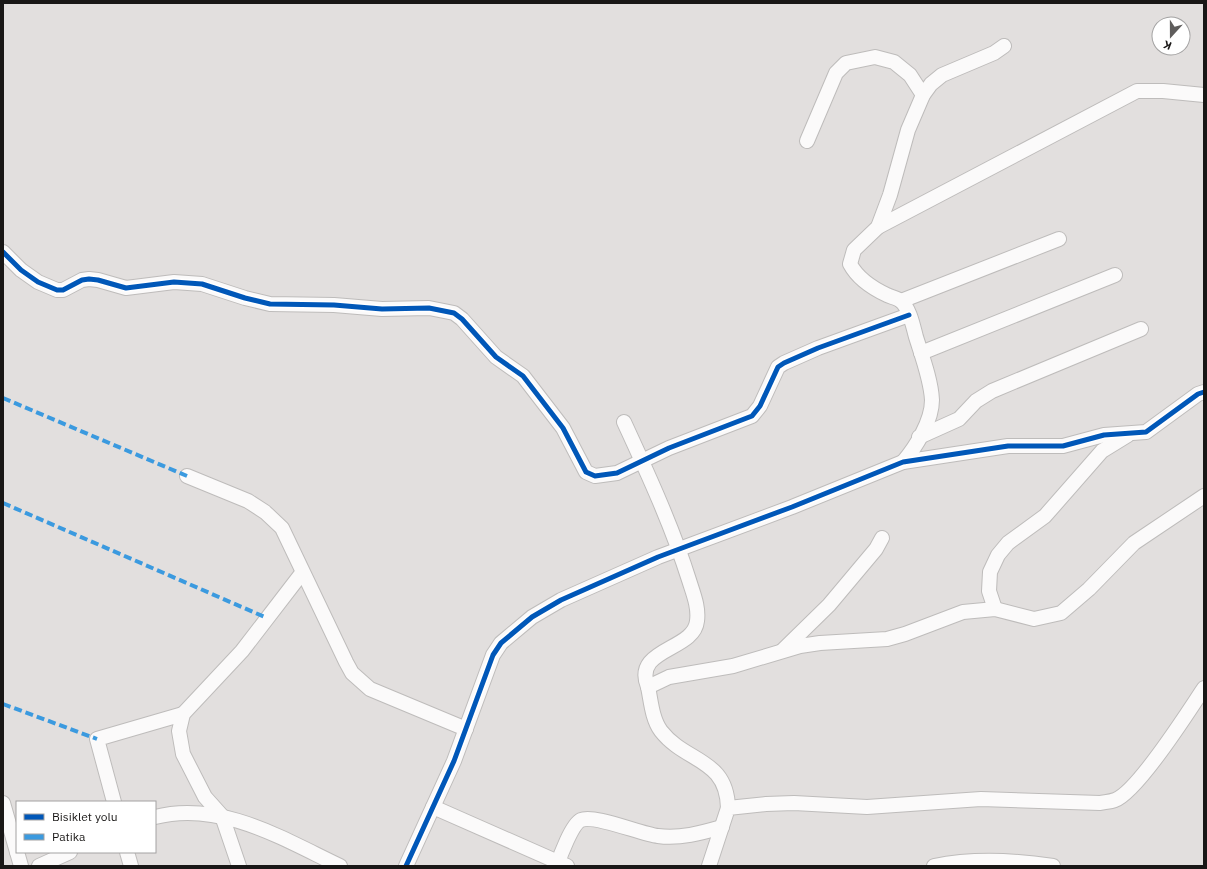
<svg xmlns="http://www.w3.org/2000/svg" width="1207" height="869" viewBox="0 0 1207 869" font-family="'IBM Plex Sans',sans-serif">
<rect width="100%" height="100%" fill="#e2dfde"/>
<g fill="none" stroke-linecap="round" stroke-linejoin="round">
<g stroke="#bebcbb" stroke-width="16">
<g id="minor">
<path d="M807 141 836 73 846 63 875 57 894 62 910 75 923 95"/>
<path d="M878 227 1137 91H1163L1204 95"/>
<path d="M3 252 21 270 38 282 57 290H63L82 280 89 279 98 280 126 288 174 282 202 284 245 298 270 304 334 305 382 309 429 308 454 313 462 319 496 357 523 376 563 428 586 472 595 476 617 473 669 448 752 416 760 406 778 367 784 363 818 348 909 315"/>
<path d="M901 301 1059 239"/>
<path d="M921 353 1115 275"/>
<path d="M624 422C648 474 672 526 689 580 693 593 699 607 697 621 694 651 632 648 648 687"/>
<path d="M919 437 959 419 976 401 992 391 1141 329"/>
<path d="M903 462C916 447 932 421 932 400 931 380 922 356 916 337 913 326 910 309 901 301 897 298 891 297 887 295 872 288 858 279 850 264L854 250 878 227 890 195 908 130 923 95 931 84 942 75 994 53 1004 46"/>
<path d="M187 476 248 501 265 512 282 528 346 662 352 673 370 689 466 729"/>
<path d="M995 609 989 591 990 572 998 555 1008 543 1045 516 1102 451 1128 435"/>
<path d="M783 650 829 605 876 549 882 538"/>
<path d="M114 802 97 739 183 714"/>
<path d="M3 803 17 852"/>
<path d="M433 807 567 866"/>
<path d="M728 808C727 758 686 763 661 731 652 719 651 701 648 687L669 677 733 666 800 646 820 643 887 639 905 634 963 612 995 609 1034 619 1061 613 1089 589 1134 543 1204 496"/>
<path d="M155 817C220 800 283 839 340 866"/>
<path d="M17 852 21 866"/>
<path d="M127 852 131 866"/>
<path d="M39 866 70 852"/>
<path d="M239 866 222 816 205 797 183 754 179 731 183 714 242 651 302 573"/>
<path d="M406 866 454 761 493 655 501 643 532 617 561 600 658 557 792 507 903 462 1008 446H1063L1104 435 1146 432 1198 394 1204 392"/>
<path d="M557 866C560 856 572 824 581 820 594 814 641 834 658 836 680 839 701 833 722 827"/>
<path d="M709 866 728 808 766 804 794 803 867 807 981 799 1100 803C1104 802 1110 802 1115 800 1137 792 1189 711 1204 688"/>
<path d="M934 866C973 858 1014 860 1053 866"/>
</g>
</g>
<use href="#minor" stroke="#fbfafa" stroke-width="14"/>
<g stroke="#3b9adf" stroke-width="4" stroke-dasharray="8 4" stroke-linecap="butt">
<path d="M3 398 187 476"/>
<path d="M3 503 267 618"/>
<path d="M3 704 97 739"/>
</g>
<g stroke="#fff" stroke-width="8">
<g id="cycleway">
<path d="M3 252 21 270 38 282 57 290H63L82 280 89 279 98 280 126 288 174 282 202 284 245 298 270 304 334 305 382 309 429 308 454 313 462 319 496 357 523 376 563 428 586 472 595 476 617 473 669 448 752 416 760 406 778 367 784 363 818 348 909 315"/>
<path d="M406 866 454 761 493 655 501 643 532 617 561 600 658 557 792 507 903 462 1008 446H1063L1104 435 1146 432 1198 394 1204 392"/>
</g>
</g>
<use href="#cycleway" stroke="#0057b8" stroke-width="5"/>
</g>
<rect width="1207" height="869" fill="none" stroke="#191716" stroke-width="8"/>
<rect x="16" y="801" width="140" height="52" fill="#ffffff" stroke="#a3a2a2"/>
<rect x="24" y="814" width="20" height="6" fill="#0057b8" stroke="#a3a2a2"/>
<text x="52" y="821" font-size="12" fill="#191716">Bisiklet yolu</text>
<rect x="24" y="834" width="20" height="6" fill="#3b9adf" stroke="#a3a2a2"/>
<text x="52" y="841" font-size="12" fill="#191716">Patika</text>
<g transform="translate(1171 36) rotate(201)"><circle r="19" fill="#ffffff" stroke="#a3a2a2"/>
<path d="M0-3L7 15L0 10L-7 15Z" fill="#5f5d5c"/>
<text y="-6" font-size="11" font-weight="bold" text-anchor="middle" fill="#191716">K</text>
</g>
</svg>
